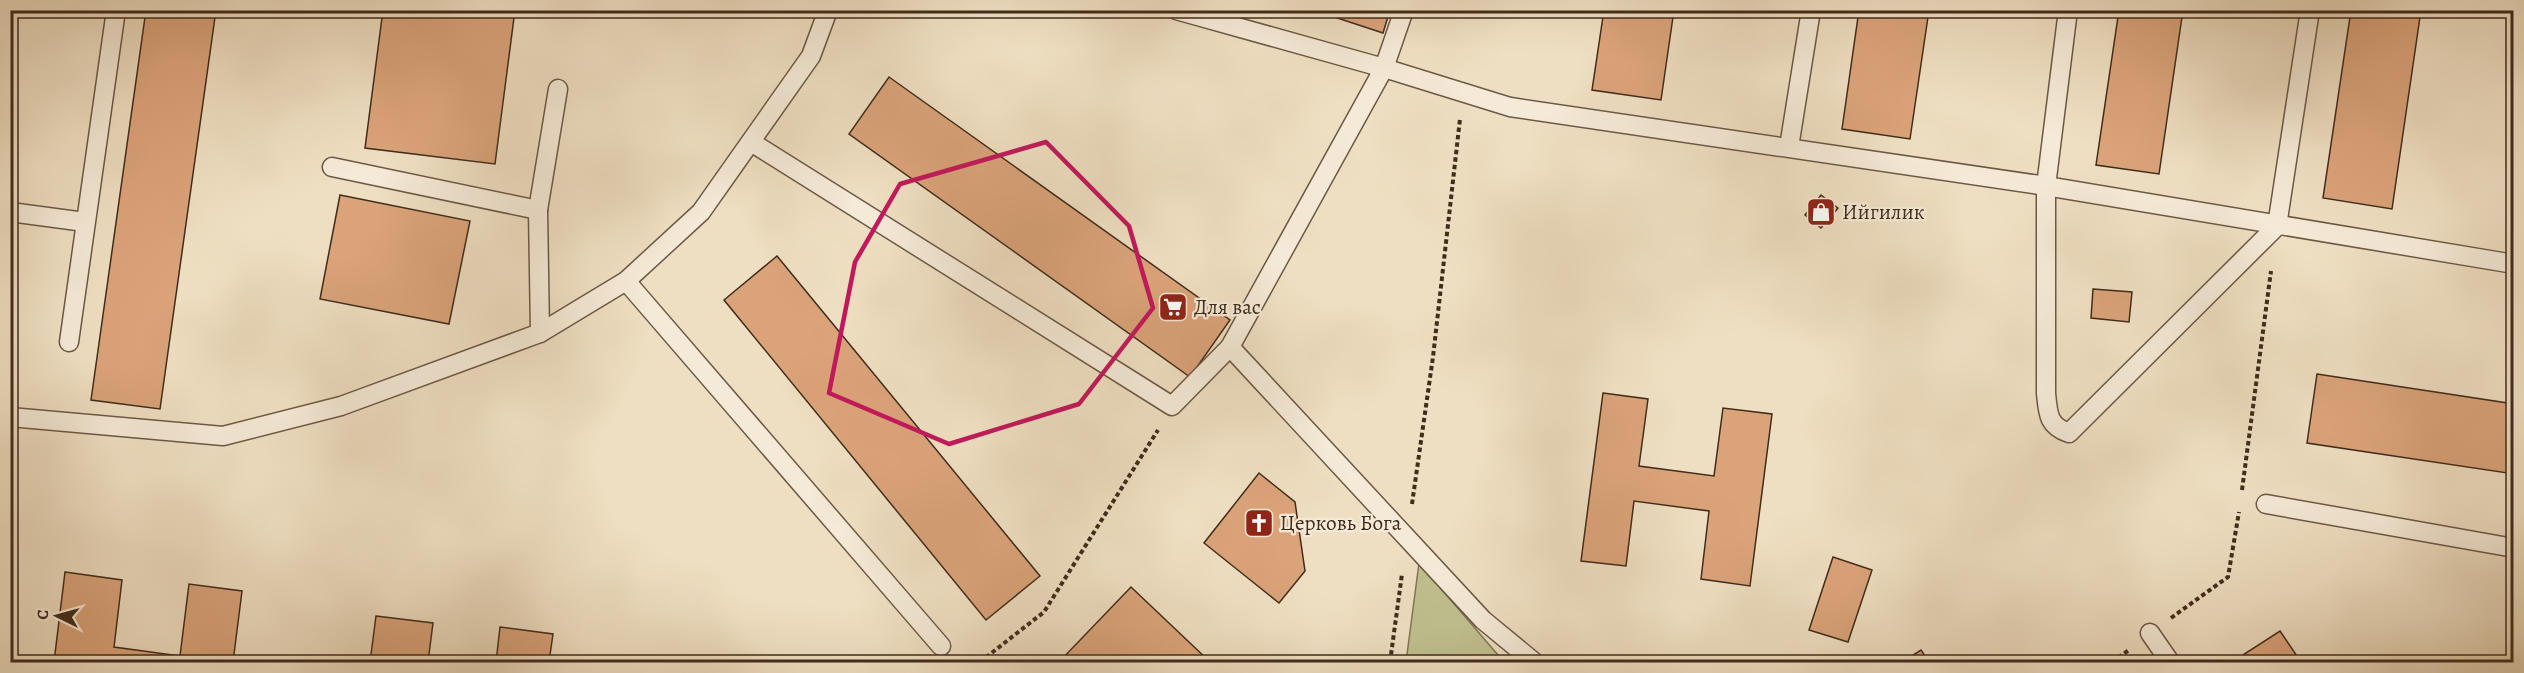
<svg xmlns="http://www.w3.org/2000/svg" width="2524" height="673" viewBox="0 0 2524 673" font-family="Alegreya,serif">
<rect width="100%" height="100%" fill="#efdfc2"/>
<filter id="stains"><feTurbulence type="fractalNoise" baseFrequency=".00333" numOctaves="4"/><feColorMatrix values="0 0 0 0 .2 0 0 0 0 .09 0 0 0 0 .02 0 0 0 .5 -.17"/></filter>
<radialGradient id="worn" r=".72"><stop offset=".6" stop-color="#630" stop-opacity="0"/><stop offset="1" stop-color="#630" stop-opacity=".3"/></radialGradient>
<path fill="#bfc08f" stroke="#807656" stroke-width="1.5" d="M1419 563 1504 662H1406Z"/>
<g fill="#dba37a" stroke="#402c1c" stroke-width="1.5">
<path d="M146 10H216L160 409 91 400Z"/>
<path d="M383 10H515L495 164 365 148Z"/>
<path d="M1313 10H1390L1383 33Z"/>
<path d="M1604 10H1674L1661 100 1592 90Z"/>
<path d="M1859 10H1929L1910 139 1842 129Z"/>
<path d="M2119 10H2183L2159 174 2096 165Z"/>
<path d="M2351 10H2421L2392 209 2323 198Z"/>
<path d="M889 77 1230 320 1190 377 849 134Z"/>
<path d="M340 195 470 221 449 324 320 299Z"/>
<path d="M1821 195 1838 208 1821 228 1805 215Z"/>
<path d="M777 256 1040 576 986 620 724 300Z"/>
<path d="M2093 289 2132 292 2129 322 2091 318Z"/>
<path d="M2317 374 2514 404V474L2307 443Z"/>
<path d="M1603 393 1648 399 1639 466 1714 476 1723 408 1772 414 1750 586 1701 579 1709 511 1634 501 1626 566 1581 561Z"/>
<path d="M1259 473 1295 502 1305 571 1279 603 1204 543Z"/>
<path d="M1833 557 1872 570 1848 642 1809 630Z"/>
<path d="M65 572 122 580 114 647 180 656 189 584 242 591 233 662H54Z"/>
<path d="M1131 587 1210 662H1059Z"/>
<path d="M376 616 433 623 428 662H370Z"/>
<path d="M500 627 553 634 549 662H496Z"/>
<path d="M2280 631 2301 662H2232Z"/>
<path d="M1921 650 1929 662H1902Z"/>
</g>
<g fill="none" stroke-linecap="round" stroke-linejoin="round">
<g stroke="#6c5946" stroke-width="21">
<g id="service">
<path d="M1176 10 1384 68 1404 10"/>
<path d="M2068 10 2046 186V393C2048 414 2048 426 2069 433L2277 226 2310 10"/>
<path d="M751 142 1172 406 1230 347"/>
<path d="M1789 147 1811 10"/>
<path d="M332 167 538 210"/>
<path d="M10 212 85 222"/>
<path d="M626 281 941 646"/>
<path d="M540 333 538 210 558 89"/>
<path d="M69 342 116 10"/>
<path d="M10 417 223 436 341 406 540 333 626 281 701 212 811 56 828 10"/>
<path d="M2266 504 2514 548"/>
<path d="M2150 633 2170 662"/>
<path d="M1534 662 1483 620 1230 347 1384 68 1510 107 2046 186 2514 264"/>
</g>
</g>
<g stroke="#402c1c" stroke-width="4" stroke-dasharray="4.5 3" stroke-linecap="butt">
<path d="M2242 490 2271 271"/>
<path d="M1412 504 1433 357 1460 119"/>
<path d="M2171 618 2228 577 2239 512"/>
<path d="M980 662 1044 612 1158 430"/>
<path d="M1390 662 1402 574"/>
<path d="M2112 662 2129 650"/>
</g>
<use href="#service" stroke="#f5ead7" stroke-width="18"/>
</g>
<path fill="none" stroke="#c2185b" stroke-width="4.5" stroke-linejoin="round" d="M1046 142 1129 226 1153 308 1079 404 949 444 829 393 855 262 900 184Z"/>
<defs>
<g id="shop-square" transform="scale(1.5)"><rect x="-9" y="-9" width="18" height="18" rx="4" fill="#8f2418" stroke="#f5ead7"/><path d="M-5-2.5h2.3a2.7 3.5 0 0 1 5.4 0H5L5.5 6h-11ZM-1.5-2.5h3a1.5 2.3 0 0 0-3 0Z" fill="#fff"/></g>
<g id="supermarket-square" transform="scale(1.5)"><rect x="-9" y="-9" width="18" height="18" rx="4" fill="#8f2418" stroke="#f5ead7"/><path d="M-6-5.5h2.5l.6 2H6L4.5 2H-2.5L-4.4-4H-6ZM-1.5 3.2a1.3 1.3 0 1 0 .1 0ZM3 3.2a1.3 1.3 0 1 0 .1 0Z" fill="#fff"/></g>
<g id="church-square" transform="scale(1.5)"><rect x="-9" y="-9" width="18" height="18" rx="4" fill="#8f2418" stroke="#f5ead7"/><path d="M-1.2-6h2.4v3.5h3.3v2.4h-3.3V6h-2.4V-.1h-3.3v-2.4h3.3Z" fill="#fff"/></g>
</defs>
<g fill-rule="evenodd">
<use href="#shop-square" x="1821" y="212"/>
<use href="#supermarket-square" x="1173" y="307"/>
<use href="#church-square" x="1259" y="523"/>
</g>
<g text-anchor="middle" stroke-width="4.5" stroke-linejoin="round" paint-order="stroke">
<g font-size="21" fill="#402c1c" stroke="#f5ead7" text-anchor="start">
<text x="1842" y="219">Ийгилик</text>
<text x="1194" y="314">Для вас</text>
<text x="1280" y="530">Церковь Бога</text>
</g>
</g>
<rect width="2524" height="673" fill="none" stroke="#efdfc2" stroke-width="36"/>
<rect x="12" y="12" width="2500" height="649" fill="none" stroke="#402c1c" stroke-width="3"/>
<rect x="18" y="18" width="2488" height="637" fill="none" stroke="#402c1c" stroke-width="1.5"/>
<g transform="translate(57 616) rotate(275)" stroke="#f5ead7" stroke-width="4.5" paint-order="stroke">
<path d="M0-4.5L10 22L0 15L-10 22Z" fill="#402c1c"/>
<text y="-9" font-size="16" font-weight="bold" text-anchor="middle" fill="#402c1c">С</text>
</g>
<rect width="100%" height="100%" filter="url(#stains)"/>
<rect width="100%" height="100%" fill="url(#worn)"/>
</svg>
